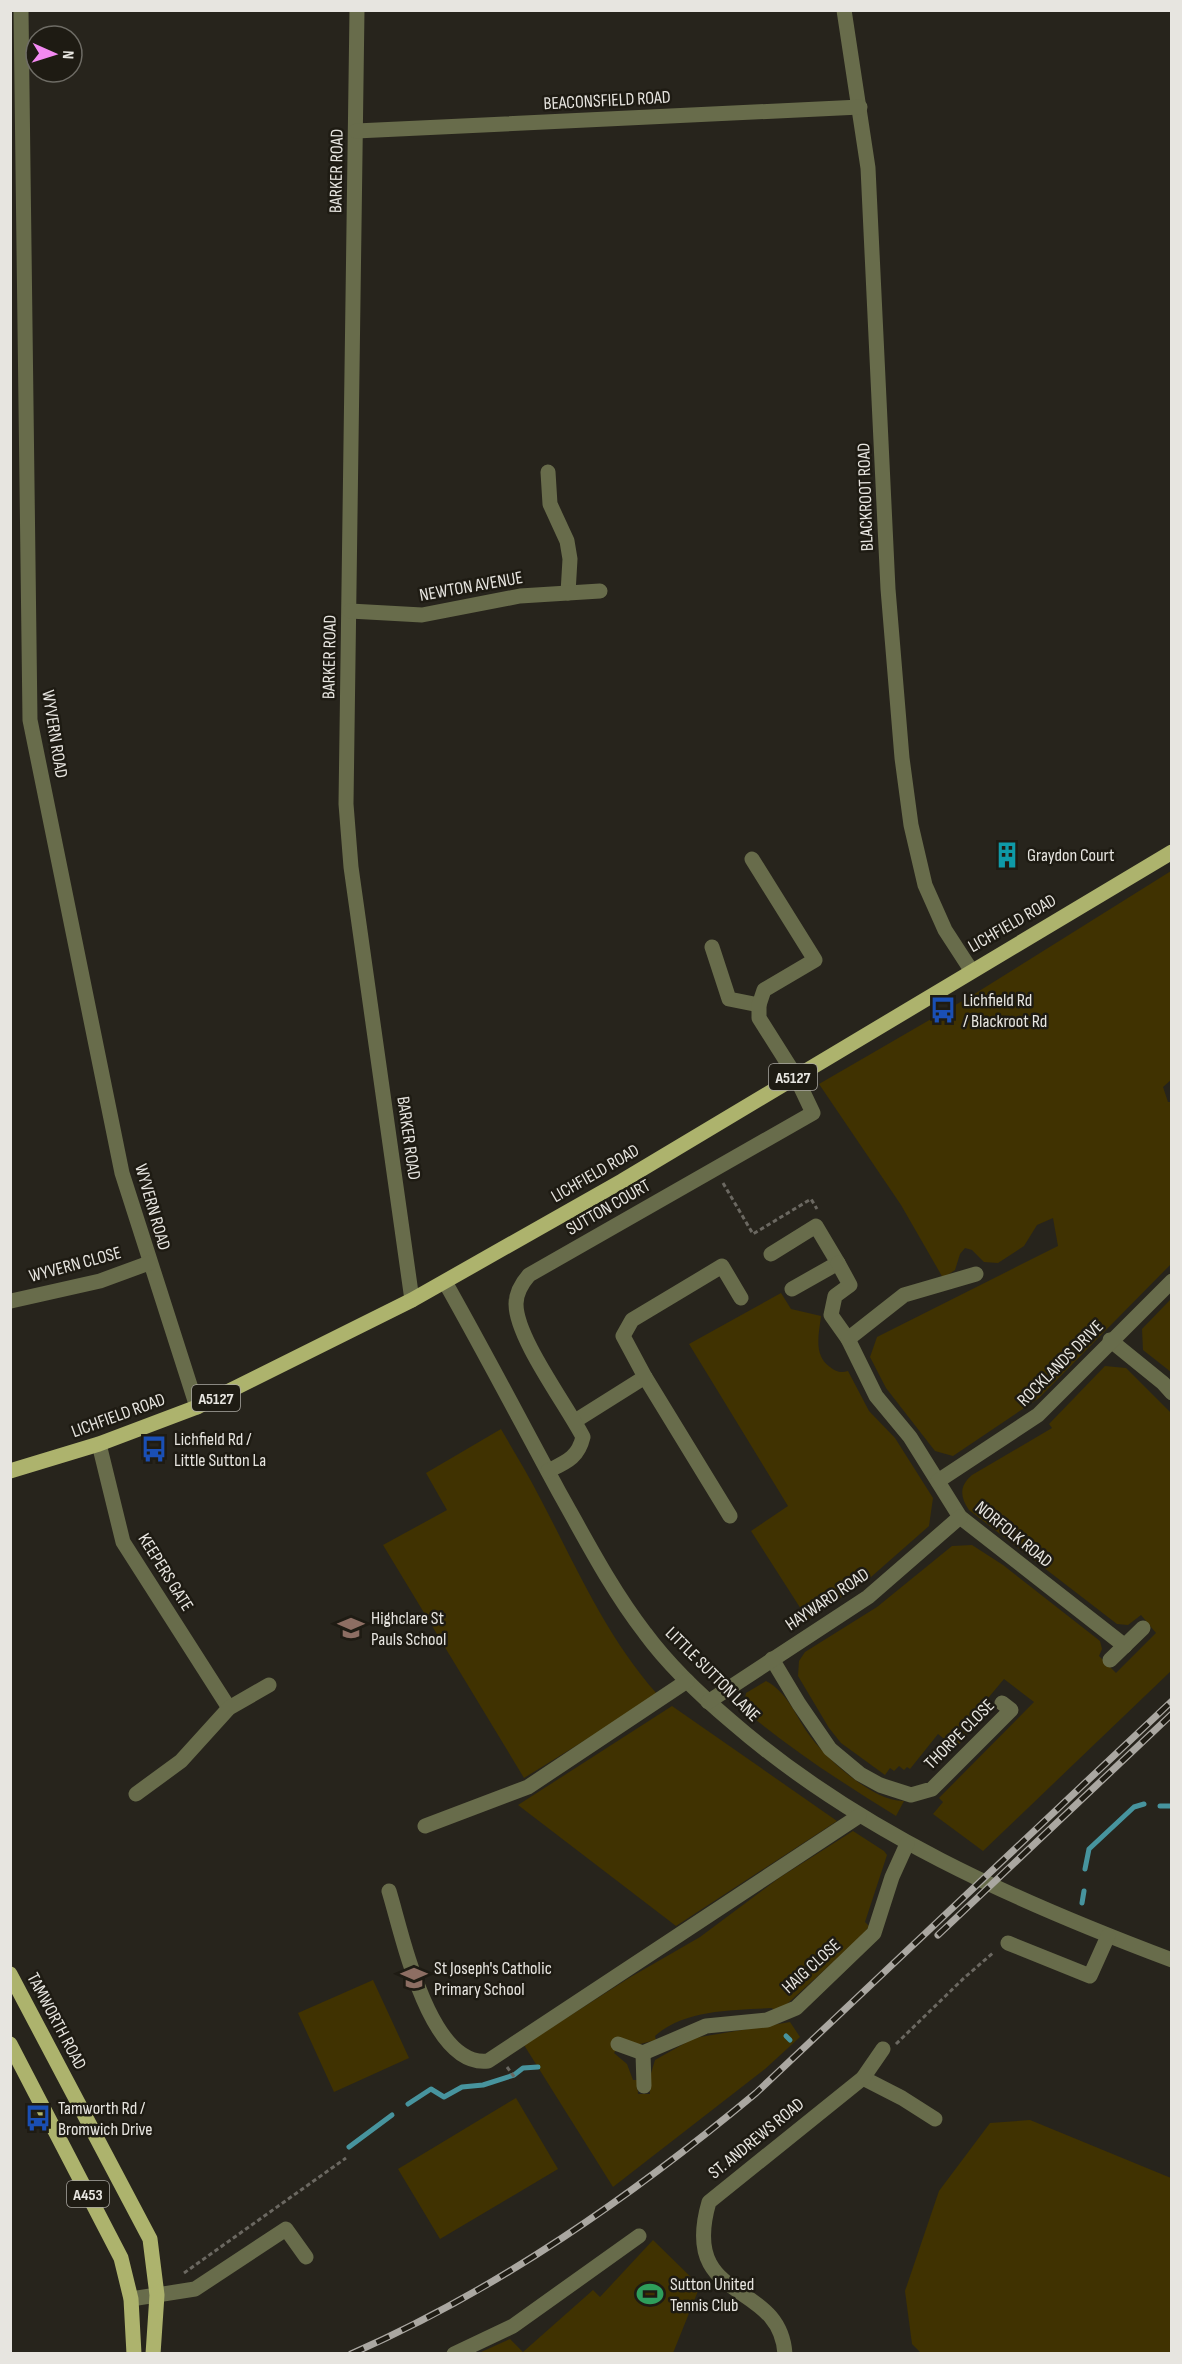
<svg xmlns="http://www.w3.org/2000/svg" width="1182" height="2364" viewBox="0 0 1182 2364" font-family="'Sofia Sans Condensed',sans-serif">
<rect width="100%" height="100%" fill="#27241c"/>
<g fill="#403201">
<path d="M1171 871 1172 1079 1163 1087 1168 1102H1172L1171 1264 1039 1398 953 1456 935 1451 886 1388 870 1357 877 1337 1058 1246 1053 1218 1037 1225 1024 1246 998 1263 984 1262 972 1250 965 1248 960 1254 955 1270 943 1278 901 1205 819 1084 976 993Z"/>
<path d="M781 1293 791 1309 821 1316C819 1334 813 1355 830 1367 836 1372 841 1373 848 1371L869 1411 895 1438 933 1498 929 1526 871 1577 808 1620 751 1531 788 1506 689 1344Z"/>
<path d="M1171 1299V1372L1143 1350 1142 1329Z"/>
<path d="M1105 1366 1126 1368 1171 1413V1671L983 1851 933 1814 943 1802 939 1798 1034 1702 1004 1679 978 1710 981 1717 956 1748 938 1734 910 1769 907 1767 904 1770 899 1766 894 1771 890 1768 885 1775 841 1743 829 1728 798 1676 799 1661 805 1652 877 1607 952 1546 972 1545 1003 1565 1100 1641 1102 1649 1099 1656 1116 1673 1156 1633 1141 1615 1128 1625 1117 1624 969 1510C960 1497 959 1486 972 1475L1052 1428 1049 1424Z"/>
<path d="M501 1429C514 1452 528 1474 540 1498 576 1566 606 1637 658 1695L524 1778 383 1545 447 1510 426 1473Z"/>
<path d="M766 1681C786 1691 795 1714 807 1732 824 1757 873 1802 904 1801L896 1816C843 1783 791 1750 743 1709L746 1693Z"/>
<path d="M672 1706 837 1821 676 1926 518 1805Z"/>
<path d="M853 1831 884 1851 887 1855 865 1922 869 1926 863 1935 787 2004 775 2011 772 2008C736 2010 684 2009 655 2036L656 2040 616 2050 614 2053 627 2064 633 2080H637L638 2094H650L649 2080 655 2060 694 2038 790 2022 800 2037 765 2069 613 2187 524 2045 629 1978 700 1937 779 1878Z"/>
<path d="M373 1980 409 2058 334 2092 298 2013Z"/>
<path d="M516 2098 558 2169 440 2239 398 2169Z"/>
<path d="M1030 2120 1171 2178V2353L922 2354 912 2344 905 2291 939 2191 990 2123Z"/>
<path d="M653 2240 700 2286 673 2353H479L510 2339 523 2352 593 2290 600 2297Z"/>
</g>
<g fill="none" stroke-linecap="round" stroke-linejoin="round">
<g stroke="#47949e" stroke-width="5">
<path d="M1160 1806H1172"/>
<path d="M1085 1869 1089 1849 1134 1807 1144 1804"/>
<path d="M1082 1903 1084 1891"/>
<path d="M786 2036 790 2040"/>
<path d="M408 2104 431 2089 444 2097 462 2087 483 2085 514 2075 523 2068 538 2067"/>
<path d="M349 2147 392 2115"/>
</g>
<g stroke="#6b6861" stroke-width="3" stroke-dasharray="4.5 3" stroke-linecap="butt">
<path d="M723 1183 753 1234 811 1199 817 1209"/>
<path d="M896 2044 964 1978 994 1952"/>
<path d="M507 2067 515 2078"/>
<path d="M184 2273 346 2158"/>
</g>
<g stroke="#686c4b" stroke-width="15">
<path d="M21 10 30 720 122 1173 197 1407"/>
<path d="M357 10 346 804 351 867 412 1300"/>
<path d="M844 10 868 168 888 589 902 758 911 825 925 885 945 930 971 970"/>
<path d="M356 131 860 107"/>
<path d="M548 472 550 504 567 541 570 559 568 593"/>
<path d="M350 611 422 615 520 596 600 591"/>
<path d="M712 947 729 999 759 1005"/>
<path d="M771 1254 816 1226 838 1263 792 1289"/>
<path d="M838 1263 850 1285 835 1296 831 1315 848 1339 876 1396 910 1437 960 1517 1125 1646"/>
<path d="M445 1282C484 1351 521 1422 559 1492 586 1540 611 1589 645 1633 670 1667 700 1695 732 1722 859 1832 1015 1901 1172 1960"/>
<path d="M11 1301 100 1281 149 1263"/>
<path d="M848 1339 904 1295 976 1274"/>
<path d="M1110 1340 1163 1383 1172 1393"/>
<path d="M575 1421 645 1377"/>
<path d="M99 1444 123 1542 229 1708"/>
<path d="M548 1471C566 1462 578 1458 583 1437 566 1404 516 1338 516 1304 516 1292 522 1283 529 1275L813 1113 795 1075 759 1018V1005L764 990 815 960 752 859"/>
<path d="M938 1481 1038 1415 1172 1281"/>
<path d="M730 1516 645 1377 623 1336 632 1320 722 1266 741 1298"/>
<path d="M772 1659 799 1704 830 1749 860 1774 880 1785 911 1795 932 1789 1011 1710 1002 1703"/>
<path d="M1110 1660 1143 1628"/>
<path d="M708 1702 868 1597 960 1517"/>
<path d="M136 1794 181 1761 229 1708 269 1685"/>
<path d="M425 1826 528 1787 687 1681"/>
<path d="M389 1891C402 1933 429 2068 488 2061L859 1816"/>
<path d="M1008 1943 1090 1976 1108 1936"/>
<path d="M618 2044 643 2053 706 2026 767 2020 796 2008 874 1933 892 1877 907 1844"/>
<path d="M643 2053 644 2086"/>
<path d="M863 2078 902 2098 935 2119"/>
<path d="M131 2299 195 2289 286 2229 306 2257"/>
<path d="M454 2354 513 2326 639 2236"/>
<path d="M785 2354C780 2278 679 2305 709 2202L863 2078 883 2049"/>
</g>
<g stroke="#adb36d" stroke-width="15">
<path d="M10 1471 99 1444 197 1407 412 1300 622 1181 1172 852"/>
<path d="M10 1974 150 2239 157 2295 153 2354"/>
<path d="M10 2044 121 2258 131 2299 134 2354"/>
</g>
<g stroke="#aaa7a1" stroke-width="7">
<g id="rail">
<path d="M938 1935 1172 1714"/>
<path d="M351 2354C499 2289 632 2196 756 2093L1172 1701"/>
</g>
</g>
<use href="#rail" stroke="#1e1b13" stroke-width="4.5" stroke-dasharray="14" stroke-linecap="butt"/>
</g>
<defs>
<g id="building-bare" transform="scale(2.07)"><path d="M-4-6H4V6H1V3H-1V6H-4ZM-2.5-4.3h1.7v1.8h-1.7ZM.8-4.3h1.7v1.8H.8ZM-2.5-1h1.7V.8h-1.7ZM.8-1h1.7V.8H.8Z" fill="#0f9aa8" stroke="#1e1b13" stroke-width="2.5" paint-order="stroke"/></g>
<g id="bus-bare" transform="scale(2.07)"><path d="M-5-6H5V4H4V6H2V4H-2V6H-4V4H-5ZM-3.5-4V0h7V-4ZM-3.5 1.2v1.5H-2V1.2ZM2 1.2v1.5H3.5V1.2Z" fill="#1a4fb4" stroke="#1e1b13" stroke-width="2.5" paint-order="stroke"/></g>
<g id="school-bare" transform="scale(2.07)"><path d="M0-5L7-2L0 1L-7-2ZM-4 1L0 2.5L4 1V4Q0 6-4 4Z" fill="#8d6e63" stroke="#1e1b13" stroke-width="2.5" paint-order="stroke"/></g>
<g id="stadium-bare" transform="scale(2.07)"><path d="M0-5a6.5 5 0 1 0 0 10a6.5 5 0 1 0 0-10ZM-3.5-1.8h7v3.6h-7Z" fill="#2e9e5b" stroke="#1e1b13" stroke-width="2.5" paint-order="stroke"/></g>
</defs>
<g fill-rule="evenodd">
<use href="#building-bare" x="1007" y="855"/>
<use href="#bus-bare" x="943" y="1010"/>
<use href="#bus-bare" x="154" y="1449"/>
<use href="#school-bare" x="351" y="1628"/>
<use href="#school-bare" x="414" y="1978"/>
<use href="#bus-bare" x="38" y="2118"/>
<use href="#stadium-bare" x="650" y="2294"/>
</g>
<g text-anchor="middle" stroke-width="5" stroke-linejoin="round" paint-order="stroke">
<g fill="#1e1b13" stroke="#aba8a2" stroke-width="1.5">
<rect x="769" y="1064" width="48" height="26" rx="4.5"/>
<rect x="192" y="1385" width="48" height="26" rx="4.5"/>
<rect x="67" y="2181" width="42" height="26" rx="4.5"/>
</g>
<g font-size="16" font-weight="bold" fill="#e7e5e0">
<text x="793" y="1083">A5127</text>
<text x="216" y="1404">A5127</text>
<text x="88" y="2200">A453</text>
</g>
<g font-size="18" fill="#e7e5e0" stroke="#1e1b13">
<text transform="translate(607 100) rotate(-3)" y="6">BEACONSFIELD ROAD</text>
<text transform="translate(336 171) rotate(-89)" y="6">BARKER ROAD</text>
<text transform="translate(865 497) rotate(-92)" y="6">BLACKROOT ROAD</text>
<text transform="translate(471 586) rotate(-10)" y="6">NEWTON AVENUE</text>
<text transform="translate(329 657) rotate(-89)" y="6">BARKER ROAD</text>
<text transform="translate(55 734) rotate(81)" y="6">WYVERN ROAD</text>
<text transform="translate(1012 923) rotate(-30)" y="6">LICHFIELD ROAD</text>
<text transform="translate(409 1138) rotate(82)" y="6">BARKER ROAD</text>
<text transform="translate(595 1173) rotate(-30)" y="6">LICHFIELD ROAD</text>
<text transform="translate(153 1207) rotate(74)" y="6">WYVERN ROAD</text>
<text transform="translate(608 1207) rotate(-30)" y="6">SUTTON COURT</text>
<text transform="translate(75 1264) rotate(-15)" y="6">WYVERN CLOSE</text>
<text transform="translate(1060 1363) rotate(-45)" y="6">ROCKLANDS DRIVE</text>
<text transform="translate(118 1415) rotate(-20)" y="6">LICHFIELD ROAD</text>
<text transform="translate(1014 1534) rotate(39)" y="6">NORFOLK ROAD</text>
<text transform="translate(166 1572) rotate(58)" y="6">KEEPERS GATE</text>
<text transform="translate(827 1599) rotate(-34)" y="6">HAYWARD ROAD</text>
<text transform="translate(713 1674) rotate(45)" y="6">LITTLE SUTTON LANE</text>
<text transform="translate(959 1734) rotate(-45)" y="6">THORPE CLOSE</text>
<text transform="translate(811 1966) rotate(-42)" y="6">HAIG CLOSE</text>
<text transform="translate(57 2021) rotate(62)" y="6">TAMWORTH ROAD</text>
<text transform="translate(756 2138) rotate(-39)" y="6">ST. ANDREWS ROAD</text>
</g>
<g font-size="18" fill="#e7e5e0" stroke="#1e1b13" text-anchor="start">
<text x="1027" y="861">Graydon Court</text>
<text x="963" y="1006">Lichfield Rd<tspan x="963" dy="21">/ Blackroot Rd</tspan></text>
<text x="174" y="1445">Lichfield Rd /<tspan x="174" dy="21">Little Sutton La</tspan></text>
<text x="371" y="1624">Highclare St<tspan x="371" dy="21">Pauls School</tspan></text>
<text x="434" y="1974">St Joseph's Catholic<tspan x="434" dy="21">Primary School</tspan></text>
<text x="58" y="2114">Tamworth Rd /<tspan x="58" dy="21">Bromwich Drive</tspan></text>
<text x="670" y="2290">Sutton United<tspan x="670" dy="21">Tennis Club</tspan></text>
</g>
</g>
<rect width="1182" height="2364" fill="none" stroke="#e7e5e0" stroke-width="24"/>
<g transform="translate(54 54) rotate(93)"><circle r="28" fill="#1e1b13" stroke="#6e6c65" stroke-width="1.5"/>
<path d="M0-4.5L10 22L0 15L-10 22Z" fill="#f38af2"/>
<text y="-9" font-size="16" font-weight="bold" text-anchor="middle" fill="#e7e5e0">N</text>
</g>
</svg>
